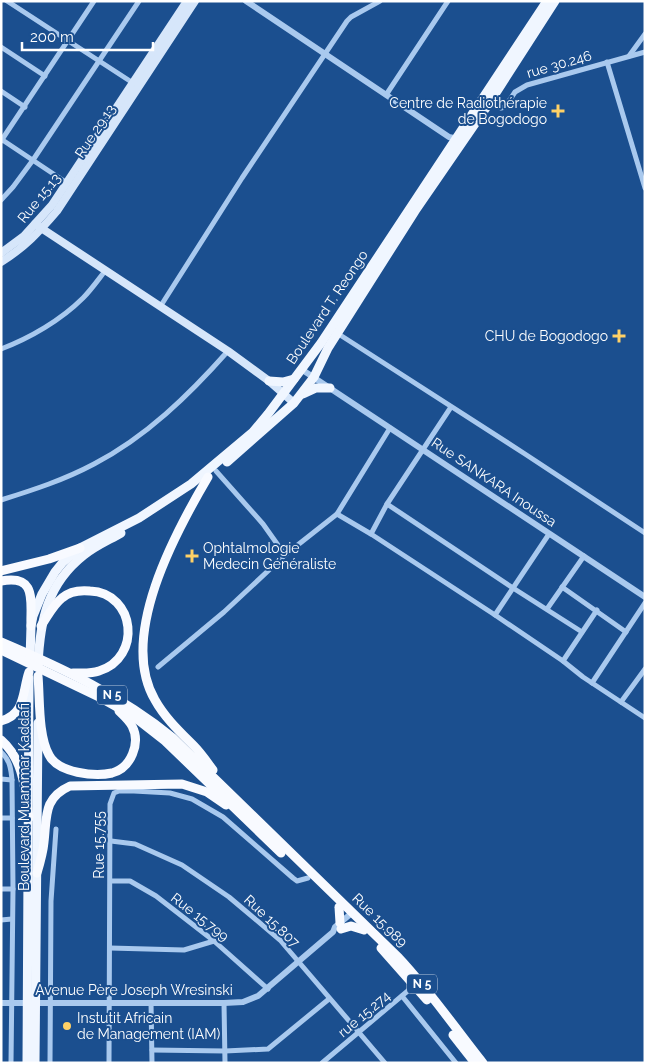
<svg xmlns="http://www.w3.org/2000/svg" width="646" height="1064" viewBox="0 0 646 1064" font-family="Raleway,sans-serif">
<rect width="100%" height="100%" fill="#1b4f8f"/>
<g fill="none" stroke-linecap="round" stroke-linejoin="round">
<g stroke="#a9c9ee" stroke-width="5">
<path d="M7 1 133 83"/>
<path d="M1 47 45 76"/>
<path d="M629 56 645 34"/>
<path d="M607 62 645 188"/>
<path d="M1 91 25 107"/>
<path d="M386 95 448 1"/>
<path d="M490 102 501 108 505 107 515 92 527 85 645 52"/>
<path d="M1 139 67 183"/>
<path d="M1 141 94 1"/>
<path d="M1 200 13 187 33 160 139 1"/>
<path d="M160 307 242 178 347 21 351 17 380 1"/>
<path d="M337 333 525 454 645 533"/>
<path d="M1 349C30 338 61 320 83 298 91 290 98 280 105 271"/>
<path d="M216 471 263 524 285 555"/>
<path d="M1 500C33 490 64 480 94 464 146 437 189 395 228 351"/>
<path d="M387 504 513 588 582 632"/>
<path d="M337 514 371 534 495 615 563 661 583 677 645 718"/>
<path d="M371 534 387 504 451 407"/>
<path d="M562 587 626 632"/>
<path d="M547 609 584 556"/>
<path d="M495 615 549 534"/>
<path d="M563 661 597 610"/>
<path d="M158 667 224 612 285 555 337 514 390 428"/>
<path d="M592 683 645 603"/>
<path d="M621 702 645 669"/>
<path d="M1 752C10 760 11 769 12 780L13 889 11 1063"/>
<path d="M1 779 12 780"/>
<path d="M1 818H12"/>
<path d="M111 841 135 844 182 865 229 897 280 940 385 1063"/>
<path d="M111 881H130L156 896 214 941 268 989"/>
<path d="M1 889H13"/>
<path d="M1 920 12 919"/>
<path d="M110 948 184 950 214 941"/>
<path d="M402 996 456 1063"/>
<path d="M151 1002 152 1063"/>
<path d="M224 1003 225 1063"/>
<path d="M152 1050 225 1051 268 1049 329 999"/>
<path d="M50 1063 51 901 56 829"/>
<path d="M109 1063 110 804 114 793 119 791H134L170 793 192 799 223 817 293 878 297 881 308 878"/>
<path d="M322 1063 416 984"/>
</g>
<g stroke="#a9c9ee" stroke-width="6">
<path d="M246 1 449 137 458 139"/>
<path d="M301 369 645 597"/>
<path d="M1 1003H224L243 1002 258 996 333 932 335 927 353 912"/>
</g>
<g stroke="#d6e6fa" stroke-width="8">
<path d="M35 224 228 351 269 381 294 403"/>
<path d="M1 253 24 236 52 205 187 1"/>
<path d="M1 262C24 248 40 231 57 211L195 1"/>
</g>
<g stroke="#f0f6ff" stroke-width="9">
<path d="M269 381 283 382 294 379"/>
<path d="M303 394 316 388H330"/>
<path d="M227 462 294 403 314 377 328 348 415 211 490 102 555 1"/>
<path d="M30 660 31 626 33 616 42 594 55 572 63 562 80 548 139 518 191 484 253 432 268 414 321 343 547 1"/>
<path d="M38 665C40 621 47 584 84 555 95 546 109 540 121 533"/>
<path d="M27 1063 29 678"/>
<path d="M35 1063 38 723"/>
</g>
<g stroke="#f8faff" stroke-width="9">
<path d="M208 477C175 533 118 637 155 700 165 718 180 732 194 746 201 753 207 762 213 770"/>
<path d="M1 571 49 559 80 548"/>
<path d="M1 581C38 574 30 602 31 626"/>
<path d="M41 626C48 616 53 605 62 598 70 591 80 590 90 591 136 593 142 658 99 671 91 674 82 673 73 673"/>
<path d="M1 642C62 668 122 696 173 738L399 958C430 991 455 1028 483 1063"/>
<path d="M1 650 101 698 133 716 165 741 281 853"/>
<path d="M38 676C40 699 38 735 49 755 58 773 95 777 112 773 131 768 141 743 132 726 129 720 124 716 119 711"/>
<path d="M1 721C26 714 22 692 29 672"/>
<path d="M1 740C24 760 25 790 29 818"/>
<path d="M37 873C40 863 43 853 44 842 47 817 43 798 70 786L182 784 207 792 226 805"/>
<path d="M339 907 340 923"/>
<path d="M341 929 351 926 364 930"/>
<path d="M381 948 427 1000"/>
<path d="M453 1035 475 1063"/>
</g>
</g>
<g fill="#ffd166" stroke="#1b4f8f" stroke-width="2">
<path d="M555.5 103.5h5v5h5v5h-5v5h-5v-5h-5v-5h5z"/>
<path d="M616.5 328.5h5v5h5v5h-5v5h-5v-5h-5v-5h5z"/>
<path d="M189.5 548.5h5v5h5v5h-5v5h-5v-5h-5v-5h5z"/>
<circle cx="67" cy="1026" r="5"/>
</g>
<g text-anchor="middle" stroke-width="4" stroke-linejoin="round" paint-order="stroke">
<g fill="#1b4f8f" stroke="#bbcadd" stroke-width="1">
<rect x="97" y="685.5" width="30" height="19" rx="4"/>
<rect x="407" y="974.5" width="30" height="19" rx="4"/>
</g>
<g font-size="12" font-weight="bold" fill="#fff">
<text x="112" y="699">N 5</text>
<text x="422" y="988">N 5</text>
</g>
<g font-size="14" fill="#fff" stroke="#1b4f8f">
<text transform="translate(559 64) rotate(-16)" y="5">rue 30.246</text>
<text transform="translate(95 131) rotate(-56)" y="5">Rue 29.13</text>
<text transform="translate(39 198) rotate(-51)" y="5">Rue 15.13</text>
<text transform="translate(327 307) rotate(-56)" y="5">Boulevard T. Reongo</text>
<text transform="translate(494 482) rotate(34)" y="5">Rue SANKARA Inoussa</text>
<text transform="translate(24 797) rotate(-90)" y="5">Boulevard Muammar Kaddafi</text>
<text transform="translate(99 845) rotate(-90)" y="5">Rue 15.755</text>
<text transform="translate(200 917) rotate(38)" y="5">Rue 15.799</text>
<text transform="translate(380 920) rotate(44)" y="5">Rue 15.989</text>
<text transform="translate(272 921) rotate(43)" y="5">Rue 15.807</text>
<text x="134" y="995">Avenue Père Joseph Wresinski</text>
<text transform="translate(364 1014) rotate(-40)" y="5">rue 15.274</text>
</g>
<g font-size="14" fill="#fff" stroke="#1b4f8f" text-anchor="end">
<text x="547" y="108">Centre de Radiothérapie<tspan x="547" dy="16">de Bogodogo</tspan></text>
<text x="608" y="341">CHU de Bogodogo</text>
<text x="203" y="553" text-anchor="start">Ophtalmologie<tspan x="203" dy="16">Medecin Généraliste</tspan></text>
<text x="77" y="1023" text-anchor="start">Instutit Africain<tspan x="77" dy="16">de Management (IAM)</tspan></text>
</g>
</g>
<rect width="646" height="1064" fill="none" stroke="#ffffff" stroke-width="5"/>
<path d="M22 42v8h131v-8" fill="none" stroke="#ffffff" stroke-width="2.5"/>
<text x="30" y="42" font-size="15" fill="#ffffff" stroke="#1b4f8f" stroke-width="4" paint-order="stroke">200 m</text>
</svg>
